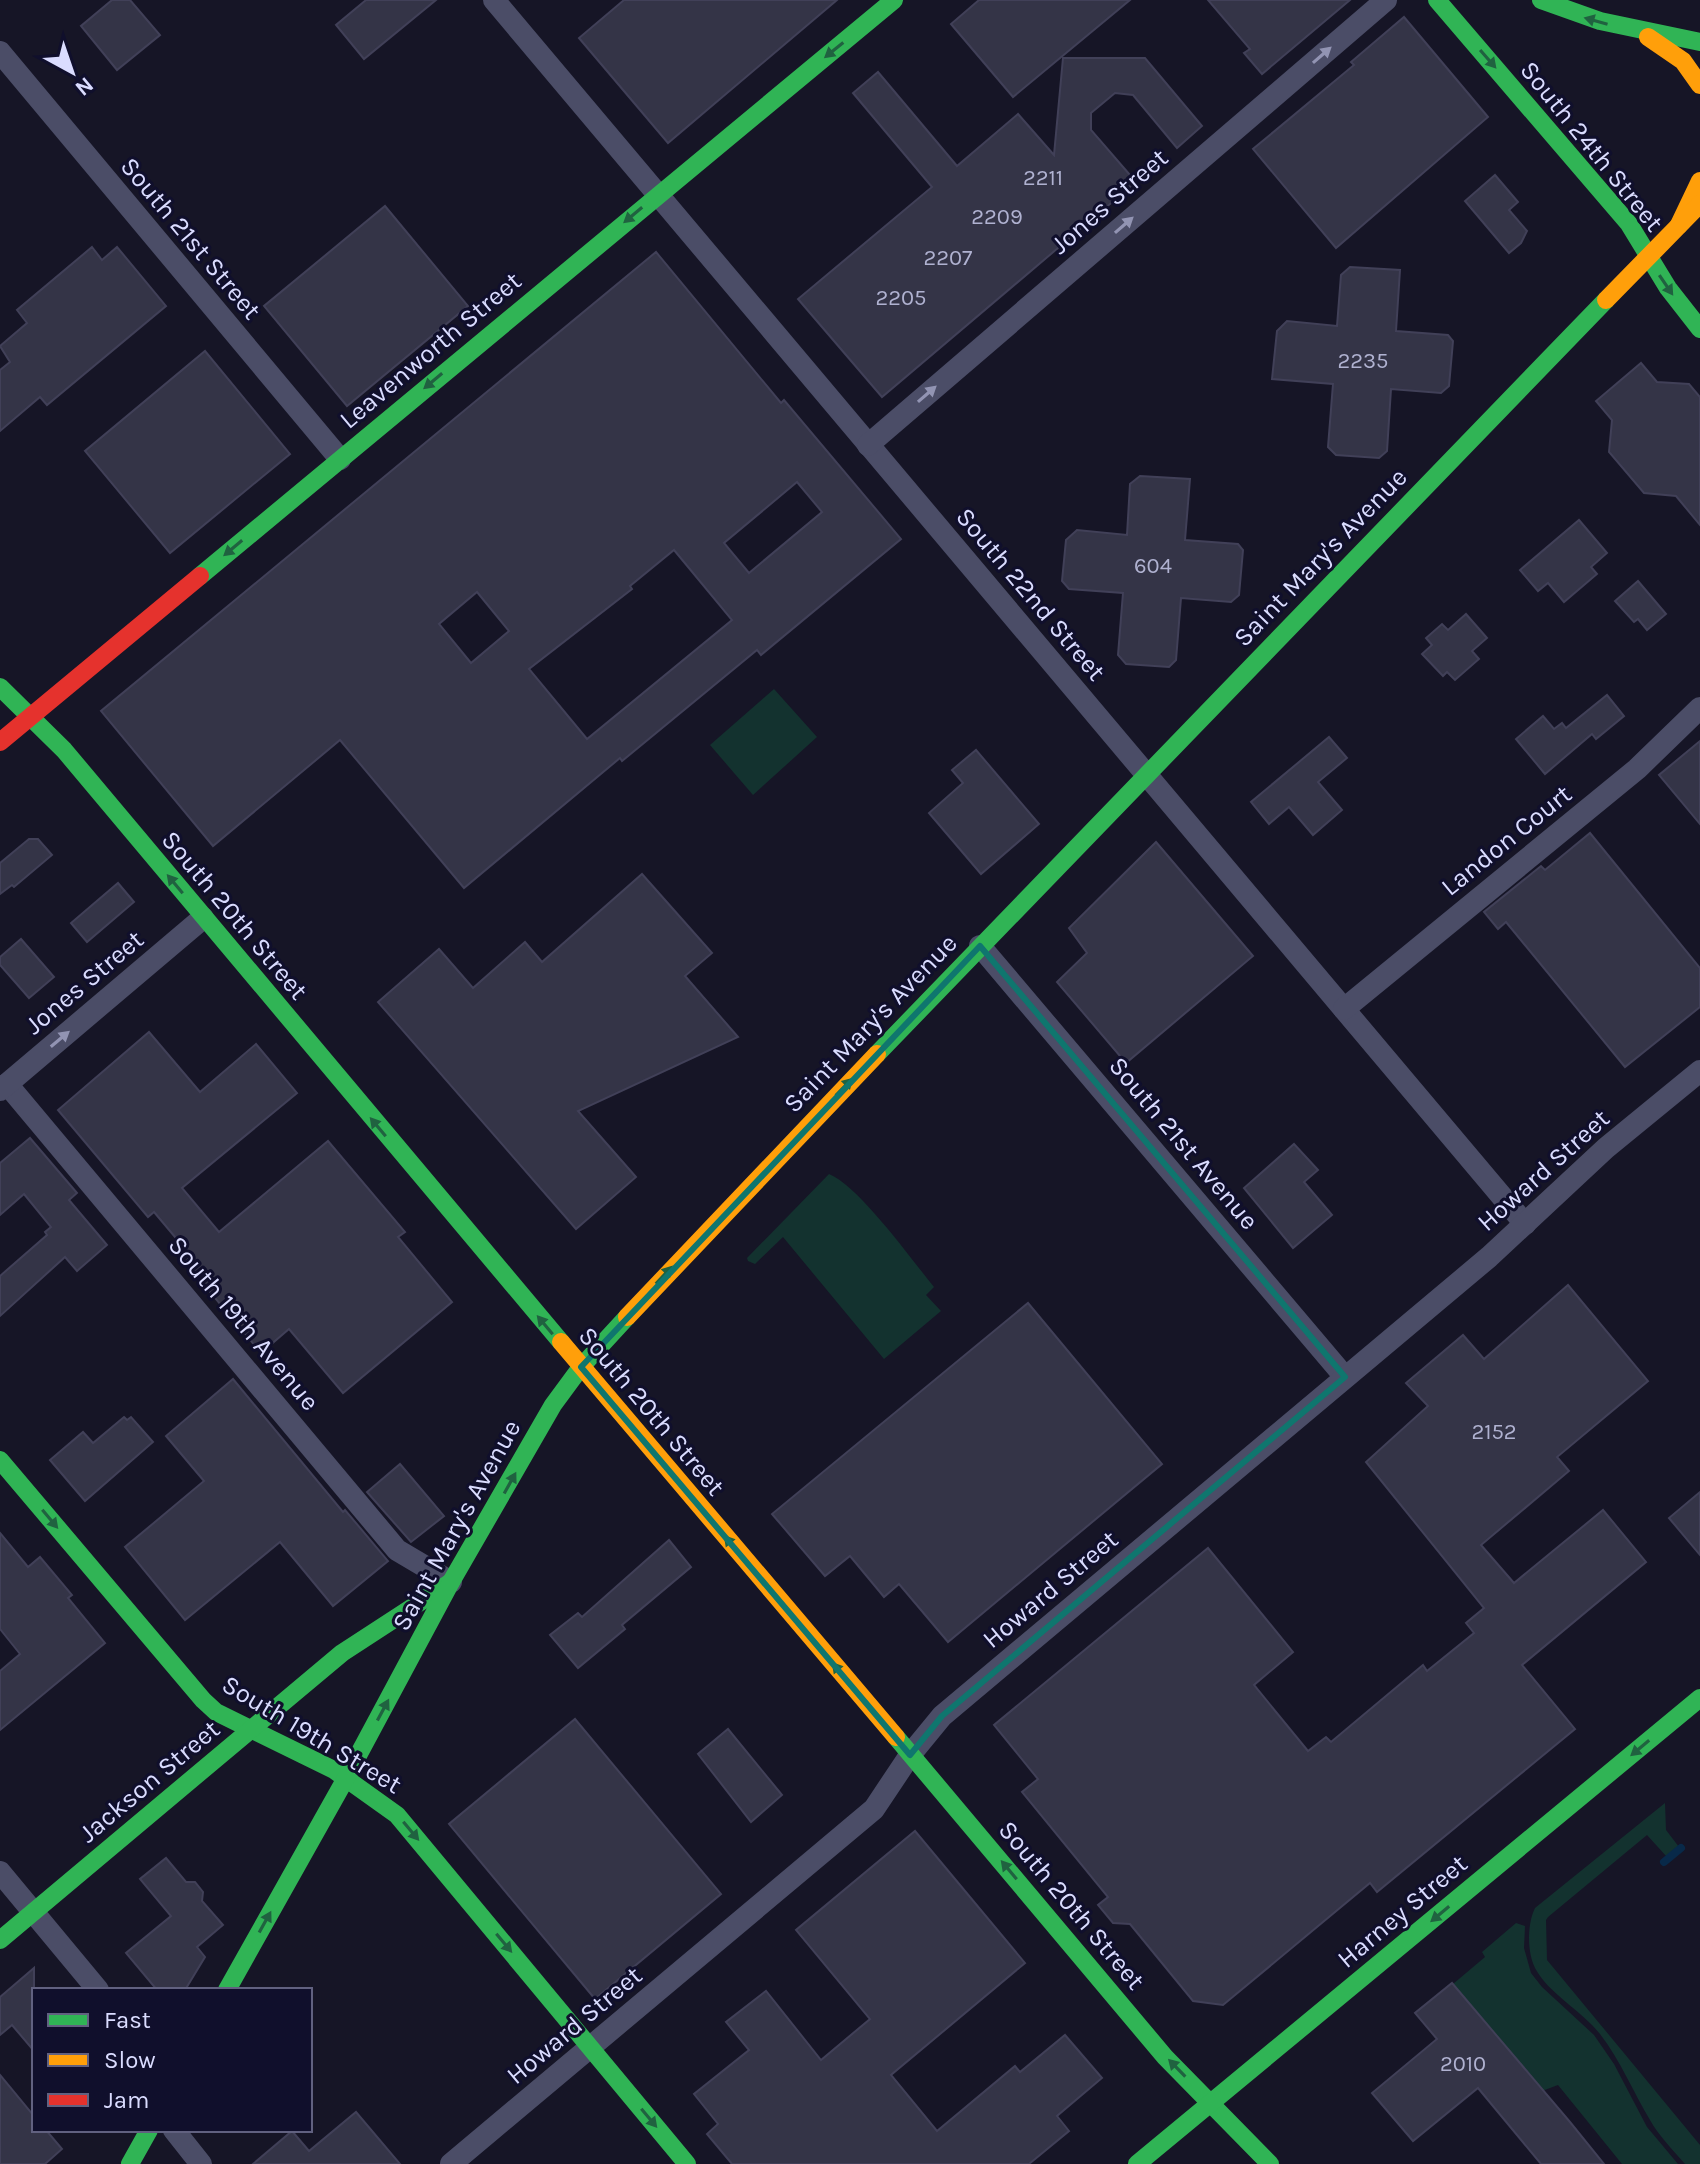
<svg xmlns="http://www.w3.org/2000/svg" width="1700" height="2164" viewBox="0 0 1700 2164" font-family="Karla,sans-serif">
<rect width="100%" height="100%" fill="#161526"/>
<g fill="#13322f">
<path d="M774 689 817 737 753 795 710 745Z"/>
<path d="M829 1174C859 1186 911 1259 934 1287L926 1295 941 1311 884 1359 783 1237 755 1264 748 1261 747 1258Z"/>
<path d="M1665 1803 1666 1830 1679 1847 1667 1857 1647 1835 1548 1917 1546 1920 1547 1960 1700 2145V2164H1685C1673 2150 1659 2136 1650 2120 1633 2092 1621 2061 1600 2034 1582 2011 1548 1993 1535 1968 1527 1952 1527 1924 1535 1908Z"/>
<path d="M1516 1923 1525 1926 1524 1948 1531 1973 1542 1987 1594 2035 1614 2064 1647 2127 1678 2164H1622L1558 2085 1542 2091 1453 1984 1485 1957 1482 1952Z"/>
</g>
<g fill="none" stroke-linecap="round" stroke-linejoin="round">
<path stroke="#082949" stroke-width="8" d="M1664 1862 1681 1848"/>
</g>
<g fill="#343447" stroke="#414058" stroke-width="2" fill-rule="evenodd">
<path d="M112 0H130L160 35 117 70 81 26Z"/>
<path d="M366 0H436L364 59 336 25Z"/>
<path d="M624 0H837L668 143 579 38Z"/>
<path d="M979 0H1130L1013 97 951 24Z"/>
<path d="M1208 0H1350L1262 74 1244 53 1250 49Z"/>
<path d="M1404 17 1488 117 1336 248 1253 149 1354 65 1351 62Z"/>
<path d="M1063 58H1145L1202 126 1177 148 1133 95 1115 93 1091 113V130L1136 182 882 397 798 299 932 187 853 93 878 72 957 166 1018 114 1054 155Z"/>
<path d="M1495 175 1518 202 1509 210 1527 231 1521 243 1509 253 1465 201Z"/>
<path d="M385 206 468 306 347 406 264 306Z"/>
<path d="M92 247 102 260 117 247 166 306 47 405 40 397 0 431V370L10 362 0 346 27 323 17 310Z"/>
<path d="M656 252 781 403 784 400 901 539 761 655 757 650 622 761 620 758 464 888 340 740 213 846 101 711ZM797 482 822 512 749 573 724 543ZM674 550 732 620 587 739 529 669 632 589 630 586ZM477 592 509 631 471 663 439 624Z"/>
<path d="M1350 267 1400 270 1396 331 1448 335 1453 341 1449 386 1441 393 1391 389 1387 451 1379 458 1336 455 1328 447 1333 384 1272 379 1277 331 1287 321 1337 326 1341 275Z"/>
<path d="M205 351 290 454 170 553 85 451Z"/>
<path d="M1641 363 1657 382 1689 384 1700 397V525L1676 496 1644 493 1609 452 1612 420 1596 401Z"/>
<path d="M1140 476 1190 479 1185 540 1238 544 1243 550 1239 595 1231 602 1181 598 1176 660 1169 667 1126 664 1118 655 1123 593 1069 589 1062 581 1066 540 1077 530 1127 535 1130 484Z"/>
<path d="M1579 520 1607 553 1591 567 1597 574 1564 602 1548 583 1538 591 1520 570Z"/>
<path d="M1638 581 1666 614 1647 630 1638 619 1634 622 1615 601Z"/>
<path d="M1466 614 1487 638 1472 651 1479 659 1455 680 1447 672 1443 676 1422 654 1432 645 1426 638 1442 624 1448 630Z"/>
<path d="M1607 695 1624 716 1596 739 1592 734 1545 774 1516 739 1543 716 1554 729 1562 723 1566 728Z"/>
<path d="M1329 737 1347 758 1318 782 1342 810 1313 835 1289 807 1269 824 1251 802Z"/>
<path d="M1700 741V824L1659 775Z"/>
<path d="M976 750 1039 824 981 874 929 813 963 783 952 770Z"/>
<path d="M1590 833 1700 968V1007L1625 1067 1506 922 1498 929 1484 912 1541 866 1545 870Z"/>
<path d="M29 839H38L52 855 14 887 12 885 0 894V863Z"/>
<path d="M1156 842 1253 956 1126 1063 1057 982 1087 953 1069 928Z"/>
<path d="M642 874 712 953 685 976 738 1037 578 1111 636 1177 576 1229 378 1002 439 949 473 988 525 942 542 962Z"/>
<path d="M118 883 134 902 87 942 71 923Z"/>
<path d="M21 939 54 977 29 998 0 965V957Z"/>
<path d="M149 1032 200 1092 256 1044 297 1093 182 1188 219 1232 328 1141 405 1232 398 1237 452 1302 343 1393 289 1329 261 1353 185 1262 191 1256 154 1212 148 1217 58 1110Z"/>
<path d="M30 1138 77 1193 69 1200 107 1245 77 1271 65 1257 0 1316V1276L47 1235 45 1232 51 1227 24 1194 0 1215V1163Z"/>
<path d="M1294 1144 1318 1170 1304 1182 1332 1215 1293 1248 1244 1188Z"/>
<path d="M1568 1285 1648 1381 1557 1457 1569 1471 1481 1545 1514 1583 1603 1510 1646 1562 1522 1665 1575 1729 1377 1892 1370 1883 1223 2005 1193 2001 1130 1924 1113 1923 1098 1905 1108 1897 1022 1792 1038 1779 994 1725 1208 1548 1293 1652 1254 1685 1308 1751 1326 1737 1331 1742 1423 1665 1427 1671 1474 1633 1466 1623 1484 1608 1366 1462 1428 1406 1406 1383 1463 1335 1484 1359Z"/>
<path d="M1028 1303 1162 1464 948 1642 899 1584 884 1597 850 1556 825 1576 772 1514Z"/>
<path d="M233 1379 343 1512 345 1510 388 1561 333 1606 280 1542 185 1620 125 1547 204 1481 166 1436Z"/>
<path d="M124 1417 127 1420 131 1417 153 1442 85 1501 50 1460 83 1432 93 1443Z"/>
<path d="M400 1464 444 1516 411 1542 367 1492Z"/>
<path d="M1700 1492V1555L1669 1518Z"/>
<path d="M0 1533 28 1567 40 1557 72 1595 68 1598 105 1643 0 1730V1671L20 1654 0 1629Z"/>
<path d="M669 1540 691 1567 622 1625 625 1629 578 1668 550 1635 578 1613 582 1617Z"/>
<path d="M575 1719 721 1894 595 1999 449 1824Z"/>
<path d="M728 1729 782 1795 751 1822 698 1754Z"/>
<path d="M915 1831 1025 1963 891 2075 937 2131 1015 2066 1020 2072 1065 2035 1102 2078 1057 2116 1069 2131 1029 2164H732L707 2134 718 2124 694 2094 749 2050 726 2022 766 1991 821 2060 870 2019 796 1930Z"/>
<path d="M166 1858 186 1882H195L203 1892 202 1901 223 1925 197 1947 205 1957 185 1990H157L126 1953 171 1916 140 1879Z"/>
<path d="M34 1968V2051L12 2025 0 2035V1997Z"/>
<path d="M1452 1983 1570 2122 1604 2164H1541L1478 2088 1413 2141 1372 2093 1437 2039 1415 2013Z"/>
<path d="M0 2075 34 2116V2130H46L62 2149 45 2164H0Z"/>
<path d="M356 2112 400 2164H253L292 2131 309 2151Z"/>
</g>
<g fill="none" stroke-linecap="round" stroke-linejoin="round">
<g stroke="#4b4d67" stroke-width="22">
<path d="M494 0 1525 1224"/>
<path d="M0 52 340 459"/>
<path d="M868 445 1386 0"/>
<path d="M980 946 1345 1377"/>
<path d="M1344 1009 1637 769 1700 708"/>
<path d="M7 1084 397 1550 451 1582"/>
<path d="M0 1090 203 918"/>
<path d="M0 1872 98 1990"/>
<path d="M174 2130 201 2164"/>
<path d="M451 2164 874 1809 910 1755 942 1716 1489 1257 1606 1148 1700 1071"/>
</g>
<g stroke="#30b455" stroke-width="18">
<path d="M1437 0 1629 224 1668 288 1700 329"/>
<path d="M1541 0 1600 21 1700 42"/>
<path d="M200 576 894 0"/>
<path d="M0 687 64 750 561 1342"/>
<path d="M877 1054 1606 300"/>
<path d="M0 1460 203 1700 216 1712 334 1770 397 1815 687 2164"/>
<path d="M896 1737 1165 2057 1270 2164"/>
<path d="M0 1940 342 1653 451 1582"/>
<path d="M227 1990 346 1778 451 1582 553 1405 581 1367 627 1317"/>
<path d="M130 2164 149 2130"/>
<path d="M1137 2164 1700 1698"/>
</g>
<g stroke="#ff9f0a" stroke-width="18">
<path d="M1648 37 1683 61 1700 85"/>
<path d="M1679 225 1700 181"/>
<path d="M1606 300 1700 204"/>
<path d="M627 1317 877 1054"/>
<path d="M561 1342 896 1737"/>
</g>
<path stroke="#e5322d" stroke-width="18" d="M0 742 200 576"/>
</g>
<defs><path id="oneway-solid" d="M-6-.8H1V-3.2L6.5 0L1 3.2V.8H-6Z" transform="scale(2)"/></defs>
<g fill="#206240">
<use href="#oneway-solid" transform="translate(1596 21) rotate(-164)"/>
<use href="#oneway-solid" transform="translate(834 50) rotate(141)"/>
<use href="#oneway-solid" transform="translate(1488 59) rotate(49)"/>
<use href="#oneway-solid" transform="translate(633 215) rotate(140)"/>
<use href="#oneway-solid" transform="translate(1666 285) rotate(56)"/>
<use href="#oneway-solid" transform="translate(433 381) rotate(140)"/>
<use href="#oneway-solid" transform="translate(233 548) rotate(140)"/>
<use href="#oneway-solid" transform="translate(175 884) rotate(-130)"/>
<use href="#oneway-solid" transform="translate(844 1087) rotate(-46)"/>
<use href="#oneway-solid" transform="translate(378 1127) rotate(-130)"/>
<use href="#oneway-solid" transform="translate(664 1275) rotate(-47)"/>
<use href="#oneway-solid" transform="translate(545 1325) rotate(-130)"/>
<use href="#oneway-solid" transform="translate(510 1483) rotate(-61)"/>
<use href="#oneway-solid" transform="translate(50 1519) rotate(50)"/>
<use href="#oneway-solid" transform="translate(732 1545) rotate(-130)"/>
<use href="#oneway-solid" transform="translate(840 1672) rotate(-130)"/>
<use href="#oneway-solid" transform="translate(383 1710) rotate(-62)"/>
<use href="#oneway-solid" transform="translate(1640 1748) rotate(140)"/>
<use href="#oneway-solid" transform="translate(411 1831) rotate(50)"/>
<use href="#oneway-solid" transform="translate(1009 1870) rotate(-130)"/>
<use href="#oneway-solid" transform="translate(1440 1914) rotate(140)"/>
<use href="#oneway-solid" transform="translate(265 1922) rotate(-61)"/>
<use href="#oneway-solid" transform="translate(504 1943) rotate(50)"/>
<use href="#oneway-solid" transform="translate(1177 2068) rotate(-134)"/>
<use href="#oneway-solid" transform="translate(649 2118) rotate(50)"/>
</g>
<g fill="#9294b3">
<use href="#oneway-solid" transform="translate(1322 55) rotate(-41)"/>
<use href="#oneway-solid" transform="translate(1124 225) rotate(-41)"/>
<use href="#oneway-solid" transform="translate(927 394) rotate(-41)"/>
<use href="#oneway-solid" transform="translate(60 1039) rotate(-40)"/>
</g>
<path fill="none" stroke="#0f766e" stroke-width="6" stroke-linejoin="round" d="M980 946 1345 1377 942 1716 910 1755 581 1367Z"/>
<g text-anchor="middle" stroke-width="6" stroke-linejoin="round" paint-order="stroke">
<g font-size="22" fill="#b0b2d1">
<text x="1043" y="185">2211</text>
<text x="997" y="224">2209</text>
<text x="948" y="265">2207</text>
<text x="901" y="305">2205</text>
<text x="1363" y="368">2235</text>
<text x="1153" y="573">604</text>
<text x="1494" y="1439">2152</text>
<text x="1463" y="2071">2010</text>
</g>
<g font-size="26" fill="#dadcff" stroke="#100f2c">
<text transform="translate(1592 146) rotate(51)" y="9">South 24th Street</text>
<text transform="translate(1109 201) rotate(-41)" y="9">Jones Street</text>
<text transform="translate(191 238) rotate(50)" y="9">South 21st Street</text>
<text transform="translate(430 350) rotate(-40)" y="9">Leavenworth Street</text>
<text transform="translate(1320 557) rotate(-46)" y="9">Saint Mary's Avenue</text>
<text transform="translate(1031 594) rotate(50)" y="9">South 22nd Street</text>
<text transform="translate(1506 840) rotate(-39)" y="9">Landon Court</text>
<text transform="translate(235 915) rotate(50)" y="9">South 20th Street</text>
<text transform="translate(84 982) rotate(-40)" y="9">Jones Street</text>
<text transform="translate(870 1023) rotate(-46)" y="9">Saint Mary's Avenue</text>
<text transform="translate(1184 1143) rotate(50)" y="9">South 21st Avenue</text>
<text transform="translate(1543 1170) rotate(-42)" y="9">Howard Street</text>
<text transform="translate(244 1323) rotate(50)" y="9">South 19th Avenue</text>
<text transform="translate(652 1411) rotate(50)" y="9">South 20th Street</text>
<text transform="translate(456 1525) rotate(-61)" y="9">Saint Mary's Avenue</text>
<text transform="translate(1050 1589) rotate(-40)" y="9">Howard Street</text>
<text transform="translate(312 1734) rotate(31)" y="9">South 19th Street</text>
<text transform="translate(149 1781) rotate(-40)" y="9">Jackson Street</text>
<text transform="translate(1072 1905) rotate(50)" y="9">South 20th Street</text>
<text transform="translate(1402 1911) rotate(-40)" y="9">Harney Street</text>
<text transform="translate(574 2025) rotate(-40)" y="9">Howard Street</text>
</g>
</g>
<rect x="32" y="1988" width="280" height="144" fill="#100f2c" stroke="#616180" stroke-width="2"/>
<rect x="48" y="2014" width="40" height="12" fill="#30b455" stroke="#616180" stroke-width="2"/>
<text x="104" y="2028" font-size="24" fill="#dadcff">Fast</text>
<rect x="48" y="2054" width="40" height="12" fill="#ff9f0a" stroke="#616180" stroke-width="2"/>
<text x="104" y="2068" font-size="24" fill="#dadcff">Slow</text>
<rect x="48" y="2094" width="40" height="12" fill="#e5322d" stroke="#616180" stroke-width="2"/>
<text x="104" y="2108" font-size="24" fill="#dadcff">Jam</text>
<g transform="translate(72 72) rotate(140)" stroke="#100f2c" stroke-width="6" paint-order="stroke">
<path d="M0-6L14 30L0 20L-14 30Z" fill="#dadcff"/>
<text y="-12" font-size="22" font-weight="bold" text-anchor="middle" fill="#dadcff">N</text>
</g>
</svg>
